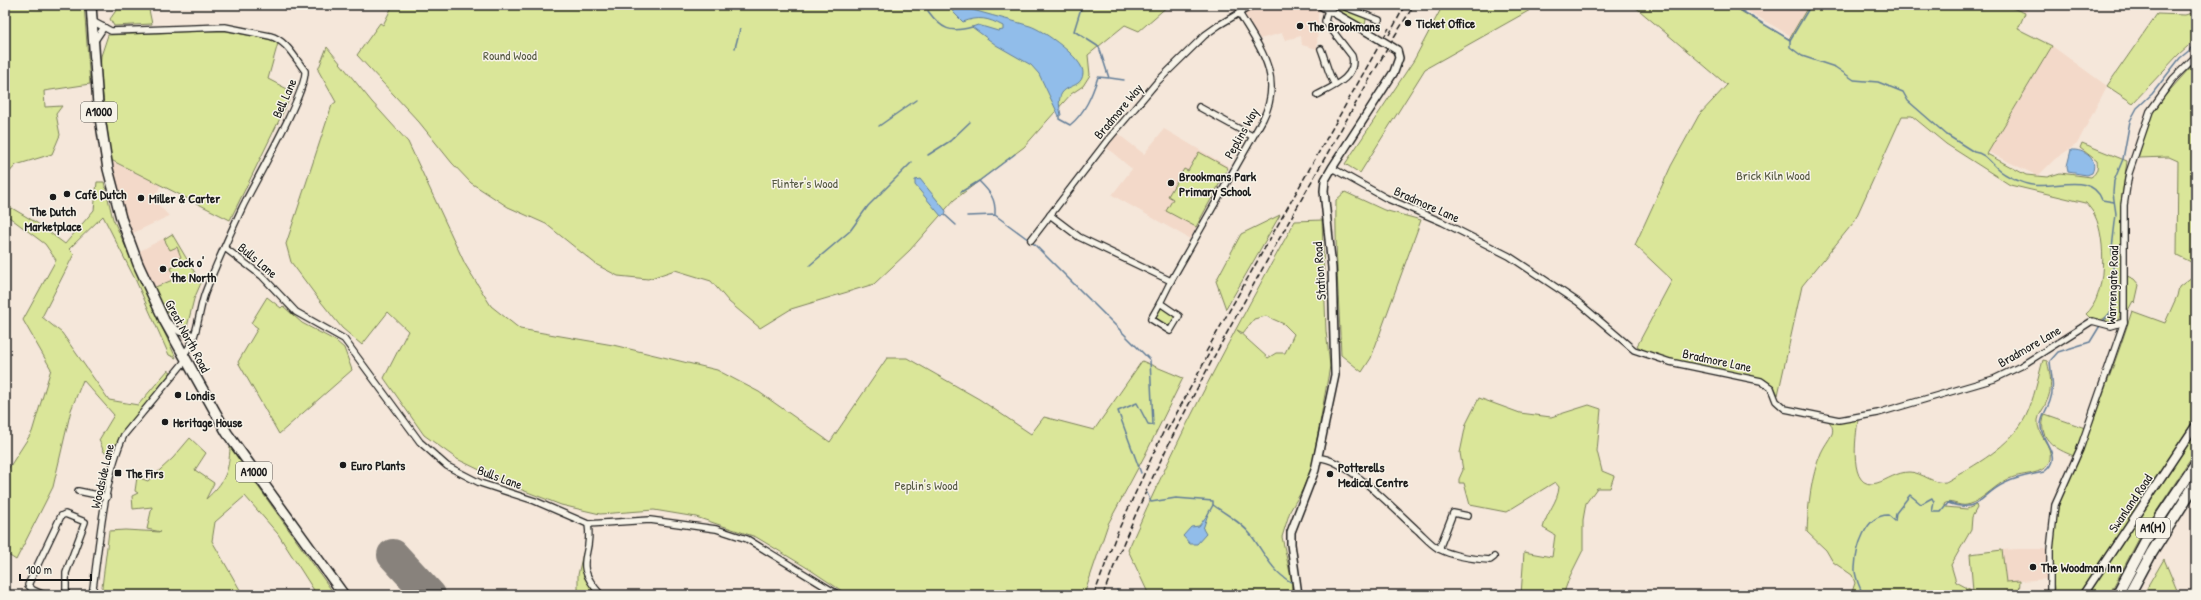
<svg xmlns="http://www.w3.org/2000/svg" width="2201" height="600" viewBox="0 0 2201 600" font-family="'Patrick Hand',sans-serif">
<rect width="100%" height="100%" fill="#f5e7da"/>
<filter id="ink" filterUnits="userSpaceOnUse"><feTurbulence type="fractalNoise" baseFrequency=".025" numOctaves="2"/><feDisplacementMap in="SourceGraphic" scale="8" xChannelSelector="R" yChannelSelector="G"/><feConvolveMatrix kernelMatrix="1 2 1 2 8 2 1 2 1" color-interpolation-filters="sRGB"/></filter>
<g filter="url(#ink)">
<g fill="#f3d9c9">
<path d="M1261 5H1310L1320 11 1318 14 1317 49 1302 45 1301 36 1285 40 1282 33 1260 39 1244 14Z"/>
<path d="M1737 5H1809L1791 36Z"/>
<path d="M2005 5H2031L2025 13Z"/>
<path d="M2052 46 2107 86 2077 144 2055 159 2038 176 1988 152Z"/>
<path d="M1164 129 1229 167 1190 239 1112 195 1132 169 1107 148 1118 134 1144 154Z"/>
<path d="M111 161 161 185 153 199 169 216 131 234Z"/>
<path d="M172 234 201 283 194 299 187 327 178 322 153 288 138 252Z"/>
<path d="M2017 549H2048V579L2006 582 2002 550Z"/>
</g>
<g fill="#dae699" stroke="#7b815a" fill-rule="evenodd">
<path d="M5 5H84L90 84 44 91 45 107 62 106 56 114 60 135 52 154 16 165 5 177Z"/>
<path d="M120 5H148L152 24 114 26 110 19Z"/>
<path d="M393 5H1169L1139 31 1125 25 1088 55 1090 75 1083 86 1071 94 1024 147 954 200 910 250 874 284 791 309 760 328 729 302 711 281 675 270 648 279 618 276 597 265 546 224 508 207 485 192 471 183 452 163 419 122 357 55 380 23 383 25Z"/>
<path d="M1327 5H1336L1363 16 1366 19 1365 26Z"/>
<path d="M1443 5H1539L1425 69 1360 173 1345 164 1414 60Z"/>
<path d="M1633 5H1730L1789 39 1809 5H2005L2025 13 2018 29 2052 46 1987 154 2026 175 2047 177 2060 173 2091 177C2097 173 2098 168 2097 161L2080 148 2082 143 2127 161 2121 204 2123 307 2118 321 2111 324 2105 321 2116 306V275L2113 276C2114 291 2118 312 2101 320L2090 318 2086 314C2107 297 2106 238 2095 216 2093 211 2089 207 2086 203L2010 185 1946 144 1912 116H1902L1854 222 1802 286 1778 395 1774 386 1764 379C1725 371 1670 368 1637 346L1672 280 1635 245 1671 166 1699 115 1727 85Z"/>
<path d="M2196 12V39L2179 54 2133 103 2107 86 2157 14 2185 15Z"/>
<path d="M203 31H226L273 40 278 43 268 79 293 92 230 220 111 160 100 73 101 56 108 35Z"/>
<path d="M327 47 372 102 408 142 465 264 491 306 520 329 613 345 717 370 759 392 830 442 887 358H907L979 399 1031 434 1044 417 1094 430 1142 361 1183 378 1145 455 1108 524 1084 595H848L809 569 756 537 696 517 654 510 600 514 561 505 517 488 457 459 424 435 384 378 408 331 388 312 362 345 342 328 317 297 291 262 286 244 332 105 336 102 318 70Z"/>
<path d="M2196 61V417L2079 595H2055C2050 568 2052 521 2062 496 2069 479 2078 463 2084 446 2100 401 2118 356 2132 311L2165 323 2177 296 2179 287 2193 276V263L2177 255 2178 161 2169 157 2138 158 2148 121 2154 108Z"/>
<path d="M1199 152 1228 168 1196 227 1166 211 1173 199 1168 196 1184 169 1188 171Z"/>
<path d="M97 182H104L113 219 176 358 169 355 136 281 103 216 69 249 74 254 42 317 62 333 109 400 138 405 168 370 171 372 119 438 114 455 104 452 99 440 114 415 83 380 71 410 53 487 16 560 5 553V474L32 432 51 369 23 320 56 260 45 244 5 214V204L37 223 65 244 94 210Z"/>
<path d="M1345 192 1384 210 1421 220 1371 358 1362 372 1341 355C1339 303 1335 252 1336 200Z"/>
<path d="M1280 215 1226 309 1216 281 1241 234Z"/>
<path d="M1322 220 1326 331 1330 366 1312 467 1303 489 1290 511 1282 537 1292 582 1291 595H1149L1128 550C1177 437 1235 329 1295 221ZM1266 316 1284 324 1294 334 1285 353H1276L1268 358 1237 330 1243 333 1254 319Z"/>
<path d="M172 234 201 283 194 299 187 327C169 318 162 306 153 288L175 279 171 268 178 265 175 260 181 257 177 247 170 250 164 239Z"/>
<path d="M2127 276 2134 279 2139 285 2135 303 2133 301 2126 314Z"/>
<path d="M267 297 281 308 283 306 302 323 336 341 344 348 352 370 279 434 238 362 258 328 251 323Z"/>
<path d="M1160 307 1176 315 1171 329 1154 318Z"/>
<path d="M2043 360 2047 361C2051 376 2053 389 2046 403 2044 409 2039 413 2038 420 2036 435 2053 445 2050 459 2046 475 2026 473 2014 477 1996 482 1985 500 1967 505 1959 507 1950 499 1944 504L1946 507 1967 509 1976 505 1977 508 1972 517 1971 530 1951 565 1956 582 1973 591 1970 554 2002 550 2006 582 2020 581 2019 595H1851L1855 583 1852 575 1833 562 1826 550 1807 532C1808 506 1811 476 1821 453 1824 446 1829 440 1832 434 1834 428 1831 424 1828 420L1842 422 1858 420C1856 435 1847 492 1877 483 1887 480 1897 472 1909 472 1923 472 1933 485 1946 482 1975 465 2010 447 2026 416 2034 399 2038 378 2043 360Z"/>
<path d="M1479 398 1520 413 1551 417 1589 405 1601 409 1597 451 1602 471 1614 476 1610 488H1597L1586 503 1583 520V550L1570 576 1563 595H1521L1524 552 1552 557 1555 535 1543 528C1547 511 1558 502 1559 487L1555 482 1506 512 1470 505 1464 483H1459V479L1463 470 1460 453 1466 424Z"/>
<path d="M2045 414 2085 428 2074 456C2055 449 2036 438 2045 414Z"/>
<path d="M2196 430V451L2141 535 2109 595H2088Z"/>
<path d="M190 438 206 453 195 470 214 483 206 499C225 482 229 472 230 447L335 595H317L278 534 245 496 215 522 212 541 243 595H101L109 531 125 530 161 532 147 529 152 507 133 509 132 496 138 493 135 491 137 477 148 481 173 458Z"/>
<path d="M583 553 586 554C586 574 591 580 604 595H582L578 591V575Z"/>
<path d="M2164 559 2179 595H2143Z"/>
</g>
<g fill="#91bdea" stroke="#627d98">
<path d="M954 5C963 6 971 10 980 12 997 17 1014 21 1030 26 1043 30 1084 59 1083 73 1082 94 1052 78 1061 115L1059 116 1039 74 1031 65 996 45 972 27 978 25 998 31 1003 30V26C988 18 979 16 963 22L953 12 952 8Z"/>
<path d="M2071 150C2084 149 2099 159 2092 173L2087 175 2068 172 2067 166Z"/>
<path d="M920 179 946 211 945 215 941 216 915 185V180Z"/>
<path d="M1208 514 1203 529 1206 534 1197 544H1190L1183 536 1191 527 1199 526Z"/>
</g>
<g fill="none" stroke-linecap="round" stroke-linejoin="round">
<g stroke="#627d98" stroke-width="1.5">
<path d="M1732 5 1790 40V47L1802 56 1835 67 1854 80 1878 82 1903 92 1908 101 1947 135 1974 152C1985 153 1990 162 1998 169 2005 176 2024 184 2033 185 2055 189 2092 172 2102 200L2114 202"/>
<path d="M928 11C942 30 950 33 972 27"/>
<path d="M1790 40 1808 10 1807 5"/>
<path d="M735 48 740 29"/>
<path d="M1110 78 1124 80"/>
<path d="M1059 116V119L1070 125C1085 113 1092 95 1098 77L1109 78 1099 47 1074 31 1082 5"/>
<path d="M879 126 916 100"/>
<path d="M928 155 950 141 970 122"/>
<path d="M979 181 1015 154"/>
<path d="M961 192 979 181C990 192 996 199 995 214"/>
<path d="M945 215 956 225"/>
<path d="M967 216 995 215 1029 240"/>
<path d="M1032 242 1150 360 1153 425 1148 424 1137 403 1118 411 1141 473"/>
<path d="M810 265 850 231 868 206 912 162"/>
<path d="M2103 321 2110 313 2115 301 2112 248 2116 214 2113 193 2114 181 2123 159 2130 121 2137 108 2152 94 2180 58 2196 45"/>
<path d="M1147 493 1151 502 1176 498 1213 501V505C1226 514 1241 522 1251 535 1263 551 1272 572 1291 582"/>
<path d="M1208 514 1213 505"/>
<path d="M1117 590 1121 595"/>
<path d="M1863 595C1860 587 1854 576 1855 568 1856 548 1865 515 1888 515L1895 521 1896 513 1910 495 1921 504 1932 498 1934 502 1932 512H1941L1948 503C1981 514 1980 494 2005 483 2017 477 2031 475 2044 472 2064 456 2042 444 2041 427 2040 418 2047 410 2050 401 2055 387 2051 375 2050 361L2058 352 2090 342 2101 324"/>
</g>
<path stroke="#88827b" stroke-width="32" d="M393 555 430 595"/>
<g stroke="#1c1c1c" stroke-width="8">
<g id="minor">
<path d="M1340 5 1379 20"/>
<path d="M92 21 111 31 225 27 270 36C286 40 295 58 305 71 307 91 255 182 243 206 230 234 216 264 205 293 198 312 198 341 183 355"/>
<path d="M94 42 104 27"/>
<path d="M1321 49C1326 61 1328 74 1335 85"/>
<path d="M1317 95C1332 87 1358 77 1352 56L1325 21 1328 10"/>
<path d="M1199 107 1252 136"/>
<path d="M1332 168 1386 198 1442 222 1509 256 1578 302 1634 350 1670 362 1761 381 1771 388 1776 401 1785 409 1839 420 1878 413 1994 379 2021 366 2092 321 2111 326 2124 322"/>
<path d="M1050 215 1079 237 1171 281 1263 119C1284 77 1260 48 1239 13"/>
<path d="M1031 240 1107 141 1157 82 1205 35 1219 25 1253 5"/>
<path d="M225 248 262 276 296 312 344 339 420 442 447 466 480 483 535 501 588 524 650 520 716 529 747 539 839 595"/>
<path d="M1160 303 1179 316 1170 331 1151 319Z"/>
<path d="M1160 303 1171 281"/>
<path d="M167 322 180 332 194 335"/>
<path d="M1318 458C1345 457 1395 510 1416 529 1423 535 1430 544 1439 549 1453 556 1474 559 1490 560L1494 557"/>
<path d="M78 491 107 497"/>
<path d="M588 524C594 559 570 560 601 595"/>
<path d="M1439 549 1453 513 1468 516"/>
<path d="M44 595 33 590 28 585 61 516 65 514 85 522 66 573V595"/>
<path d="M92 595C99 548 104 476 124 435L185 361"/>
<path d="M2050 595V550L2055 505 2080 449 2124 322V205L2129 173 2150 111 2173 79 2196 56"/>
</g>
</g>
<g stroke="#1c1c1c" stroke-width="10">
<g id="tertiary">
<path d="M1320 5 1371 34"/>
<path d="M1298 595 1291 544V532L1315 470 1335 375 1332 268 1324 191 1325 180 1332 168 1394 72 1399 58 1397 50"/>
<path d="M2083 595 2196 425"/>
</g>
</g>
<g stroke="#1c1c1c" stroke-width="12">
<path id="primary" d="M91 5 98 105 108 169 121 218 138 264 164 320 227 433 344 595"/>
</g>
<g stroke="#1c1c1c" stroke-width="13">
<g id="motorway">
<path d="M2117 595 2151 531 2196 464"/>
<path d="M2129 595 2151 554 2196 483"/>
</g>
</g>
<use href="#minor" stroke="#f7f3e8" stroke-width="5.5"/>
<use href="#tertiary" stroke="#f7f3e8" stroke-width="7"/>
<use href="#primary" stroke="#f7f3e8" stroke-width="9"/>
<use href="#motorway" stroke="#f7f3e8" stroke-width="10"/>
<g stroke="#1c1c1c" stroke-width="1.5" stroke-dasharray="6 3" stroke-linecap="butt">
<path d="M1389 35 1405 5"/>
<path d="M1206 352 1389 28"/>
<path d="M1167 431 1212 348"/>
<path d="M1094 595 1117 533 1167 424"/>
<path d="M1103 595C1144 484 1198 385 1255 282 1301 200 1347 118 1394 37L1414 5"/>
</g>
<g stroke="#1c1c1c" stroke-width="10" stroke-linecap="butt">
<path id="tertiary-bridge" d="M1371 34 1397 50"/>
</g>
<use href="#tertiary-bridge" stroke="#f7f3e8" stroke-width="7"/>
</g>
</g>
<g fill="#1c1c1c" stroke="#f7f3e8" stroke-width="1.5">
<circle cx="1408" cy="23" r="4"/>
<circle cx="1300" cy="26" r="4"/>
<circle cx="1171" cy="183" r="4"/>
<circle cx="67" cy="194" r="4"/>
<circle cx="53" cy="197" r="4"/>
<circle cx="141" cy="198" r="4"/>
<circle cx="163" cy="269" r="4"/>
<circle cx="178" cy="395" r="4"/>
<circle cx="165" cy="422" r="4"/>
<circle cx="343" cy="465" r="4"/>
<rect x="114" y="469" width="8" height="8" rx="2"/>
<circle cx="1330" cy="474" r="4"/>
<circle cx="2033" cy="567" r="4"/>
</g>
<g text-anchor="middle" stroke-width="3" stroke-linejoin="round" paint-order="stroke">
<g fill="#f7f3e8" stroke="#5e5c59" stroke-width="1">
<rect x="81" y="102" width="36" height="20" rx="3"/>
<rect x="236" y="462" width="36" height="20" rx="3"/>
<rect x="2136" y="518" width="34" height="20" rx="3"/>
</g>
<g font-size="12" font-weight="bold" fill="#1c1c1c">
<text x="99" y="116">A1000</text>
<text x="254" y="476">A1000</text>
<text x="2153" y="532">A1(M)</text>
</g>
<g font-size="13" font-weight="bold" fill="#1c1c1c" stroke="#f7f3e8" text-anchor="start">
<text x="1416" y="28">Ticket Office</text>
<text x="1308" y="31">The Brookmans</text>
<text x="1179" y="181">Brookmans Park<tspan x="1179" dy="15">Primary School</tspan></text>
<text x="75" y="199">Café Dutch</text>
<text x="149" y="203">Miller &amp; Carter</text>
<text x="53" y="216" text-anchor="middle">The Dutch<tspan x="53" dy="15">Marketplace</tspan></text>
<text x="171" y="267">Cock o'<tspan x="171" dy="15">the North</tspan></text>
<text x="186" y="400">Londis</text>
<text x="173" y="427">Heritage House</text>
<text x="351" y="470">Euro Plants</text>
<text x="1338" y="472">Potterells<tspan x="1338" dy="15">Medical Centre</tspan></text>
<text x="126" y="478">The Firs</text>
<text x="2041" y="572">The Woodman Inn</text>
</g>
<g font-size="13" fill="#555942" stroke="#f7f3e8">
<text x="510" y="60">Round Wood</text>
<text x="1773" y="180">Brick Kiln Wood</text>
<text x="805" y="188">Flinter's Wood</text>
<text x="926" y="490">Peplin's Wood</text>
</g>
<g font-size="13" fill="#1c1c1c" stroke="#f7f3e8">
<text transform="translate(284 98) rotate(-66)" y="5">Bell Lane</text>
<text transform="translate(1118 111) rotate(-50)" y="5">Bradmore Way</text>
<text transform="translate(1241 133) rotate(-61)" y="5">Peplins Way</text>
<text transform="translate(1427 204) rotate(24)" y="5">Bradmore Lane</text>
<text transform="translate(258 260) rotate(40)" y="5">Bulls Lane</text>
<text transform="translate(1319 271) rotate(-94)" y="5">Station Road</text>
<text transform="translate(2112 285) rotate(-88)" y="5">Warrengate Road</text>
<text transform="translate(188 336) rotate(62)" y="5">Great North Road</text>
<text transform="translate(2029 346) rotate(-30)" y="5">Bradmore Lane</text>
<text transform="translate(1717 360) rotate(12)" y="5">Bradmore Lane</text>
<text transform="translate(102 476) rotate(-77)" y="5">Woodside Lane</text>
<text transform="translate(500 477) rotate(20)" y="5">Bulls Lane</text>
<text transform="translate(2130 503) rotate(-56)" y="5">Swanland Road</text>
</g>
</g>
<rect width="2201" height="600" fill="none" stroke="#f7f3e8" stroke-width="20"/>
<rect x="10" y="10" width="2181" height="580" fill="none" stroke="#1c1c1c" stroke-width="1.5" filter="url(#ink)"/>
<path d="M20 574v6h71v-6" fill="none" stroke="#1c1c1c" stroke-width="2"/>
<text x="26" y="574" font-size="12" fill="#1c1c1c" stroke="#f7f3e8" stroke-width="3" paint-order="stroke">100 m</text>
</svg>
